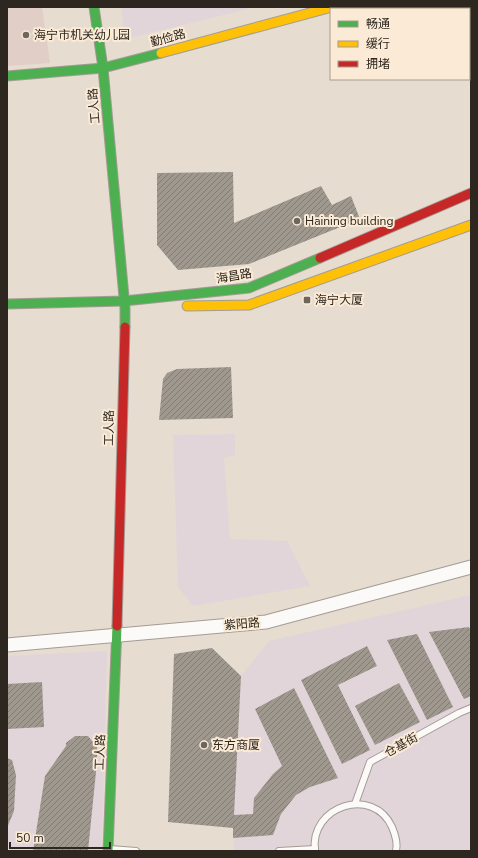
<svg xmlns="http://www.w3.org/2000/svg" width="478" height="858" viewBox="0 0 478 858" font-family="'Nunito Sans','Noto Sans SC',sans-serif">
<defs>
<pattern id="building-hatch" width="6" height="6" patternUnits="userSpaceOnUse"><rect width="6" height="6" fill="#9f988f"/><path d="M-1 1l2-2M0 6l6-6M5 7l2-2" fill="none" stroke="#827c74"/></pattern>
</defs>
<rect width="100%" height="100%" fill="#e6dcd0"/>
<g fill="#e2d5da">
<path d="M121 7H256L125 39Z"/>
<path d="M235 434V455L224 458 230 539 287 541 310 586 193 606 178 587 173 435Z"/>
<path d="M471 595V851H234L233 828 241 676 269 641Z"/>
<path d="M107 651 102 851H7V656Z"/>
</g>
<path fill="#e1cec6" d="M7 7H42L50 63 7 66Z"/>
<g fill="url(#building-hatch)">
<path d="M233 172 234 223 321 186 332 205 351 196 360 219 249 264 178 270 157 245V173Z"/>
<path d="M231 367 233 418 159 420 163 379 167 373 177 369Z"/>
<path d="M469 627 471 632V696L464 699 429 632Z"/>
<path d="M417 634 453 707 427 720 387 640Z"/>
<path d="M367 646 377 666 338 685 370 750 342 764 301 680Z"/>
<path d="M212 648 241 676 234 815 253 814 254 798 273 774 282 766 255 709 294 688 338 778 310 787 296 795 281 814 273 835 233 838V824V828L168 822 174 654Z"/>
<path d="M42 682 44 727 7 729V684Z"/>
<path d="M399 683 420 722 375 745 355 706Z"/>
<path d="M75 736H88L97 747V762L88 851H33L45 776 66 746V743Z"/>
<path d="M7 758 12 760 16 775 14 811 7 828Z"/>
</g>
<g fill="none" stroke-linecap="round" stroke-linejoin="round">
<g stroke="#a39c94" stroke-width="8">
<g id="lane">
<path d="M355 804 370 762 459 713 471 708"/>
<path d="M110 849 136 851"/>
<path d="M279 851 315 849"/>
<path d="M315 851C309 806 373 785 392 827 395 834 398 843 396 851"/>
</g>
</g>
<g stroke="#a39c94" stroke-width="15">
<path id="street" d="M7 645 266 622 471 567"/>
</g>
<g stroke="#a39c94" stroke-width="11">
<g id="fast">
<path d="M94 7 103 68 125 308V327"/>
<path d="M7 76 103 68 161 53"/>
<path d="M7 304 124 301 249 288 320 258"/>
<path d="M108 851 117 626"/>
</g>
</g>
<g stroke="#a39c94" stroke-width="11">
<g id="slow">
<path d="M161 53 332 7"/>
<path d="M187 306 249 305 471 225"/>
</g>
</g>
<g stroke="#a39c94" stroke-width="11">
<g id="jam">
<path d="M320 258 471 193"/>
<path d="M117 626 125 327"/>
</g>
</g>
<use href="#lane" stroke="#fbfaf8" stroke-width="6"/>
<use href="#street" stroke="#fbfaf8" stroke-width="13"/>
<use href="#fast" stroke="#4caf50" stroke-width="9"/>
<use href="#slow" stroke="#ffc107" stroke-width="9"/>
<use href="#jam" stroke="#c62828" stroke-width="9"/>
</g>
<g fill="#6e665d" stroke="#fbead5" stroke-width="1.5">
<circle cx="26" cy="35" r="4"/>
<circle cx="297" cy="221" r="4"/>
<rect x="303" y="296" width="8" height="8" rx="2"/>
<circle cx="204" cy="745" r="4"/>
</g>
<g text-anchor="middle" stroke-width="4" stroke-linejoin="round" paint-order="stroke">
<g font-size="12" fill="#2d271f" stroke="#fbead5" text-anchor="start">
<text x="34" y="39">海宁市机关幼儿园</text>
<text x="305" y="225">Haining building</text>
<text x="315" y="304">海宁大厦</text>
<text x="212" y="749">东方商厦</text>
</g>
<g font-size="12" fill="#2d271f" stroke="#fbead5">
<text transform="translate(168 38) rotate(-15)" y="4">勤俭路</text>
<text transform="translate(94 106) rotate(-95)" y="4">工人路</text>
<text transform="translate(234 276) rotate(-10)" y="4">海昌路</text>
<text transform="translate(109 428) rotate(-89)" y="4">工人路</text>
<text transform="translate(242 624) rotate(-5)" y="4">紫阳路</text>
<text transform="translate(401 745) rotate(-29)" y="4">仓基街</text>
<text transform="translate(100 752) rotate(-88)" y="4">工人路</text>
</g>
</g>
<rect width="478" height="858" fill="none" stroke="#2d271f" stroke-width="16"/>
<rect x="330" y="8" width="140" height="72" fill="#fbead5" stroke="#a99c8c"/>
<rect x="338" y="21" width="20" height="6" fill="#4caf50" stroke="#a99c8c"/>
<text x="366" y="28" font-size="12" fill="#2d271f">畅通</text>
<rect x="338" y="41" width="20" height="6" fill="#ffc107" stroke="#a99c8c"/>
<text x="366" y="48" font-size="12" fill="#2d271f">缓行</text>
<rect x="338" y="61" width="20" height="6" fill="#c62828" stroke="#a99c8c"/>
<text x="366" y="68" font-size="12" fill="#2d271f">拥堵</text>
<path d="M10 842v6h100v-6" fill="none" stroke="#2d271f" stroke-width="2"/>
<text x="16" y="842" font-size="12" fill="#2d271f" stroke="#fbead5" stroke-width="3" paint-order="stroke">50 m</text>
</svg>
